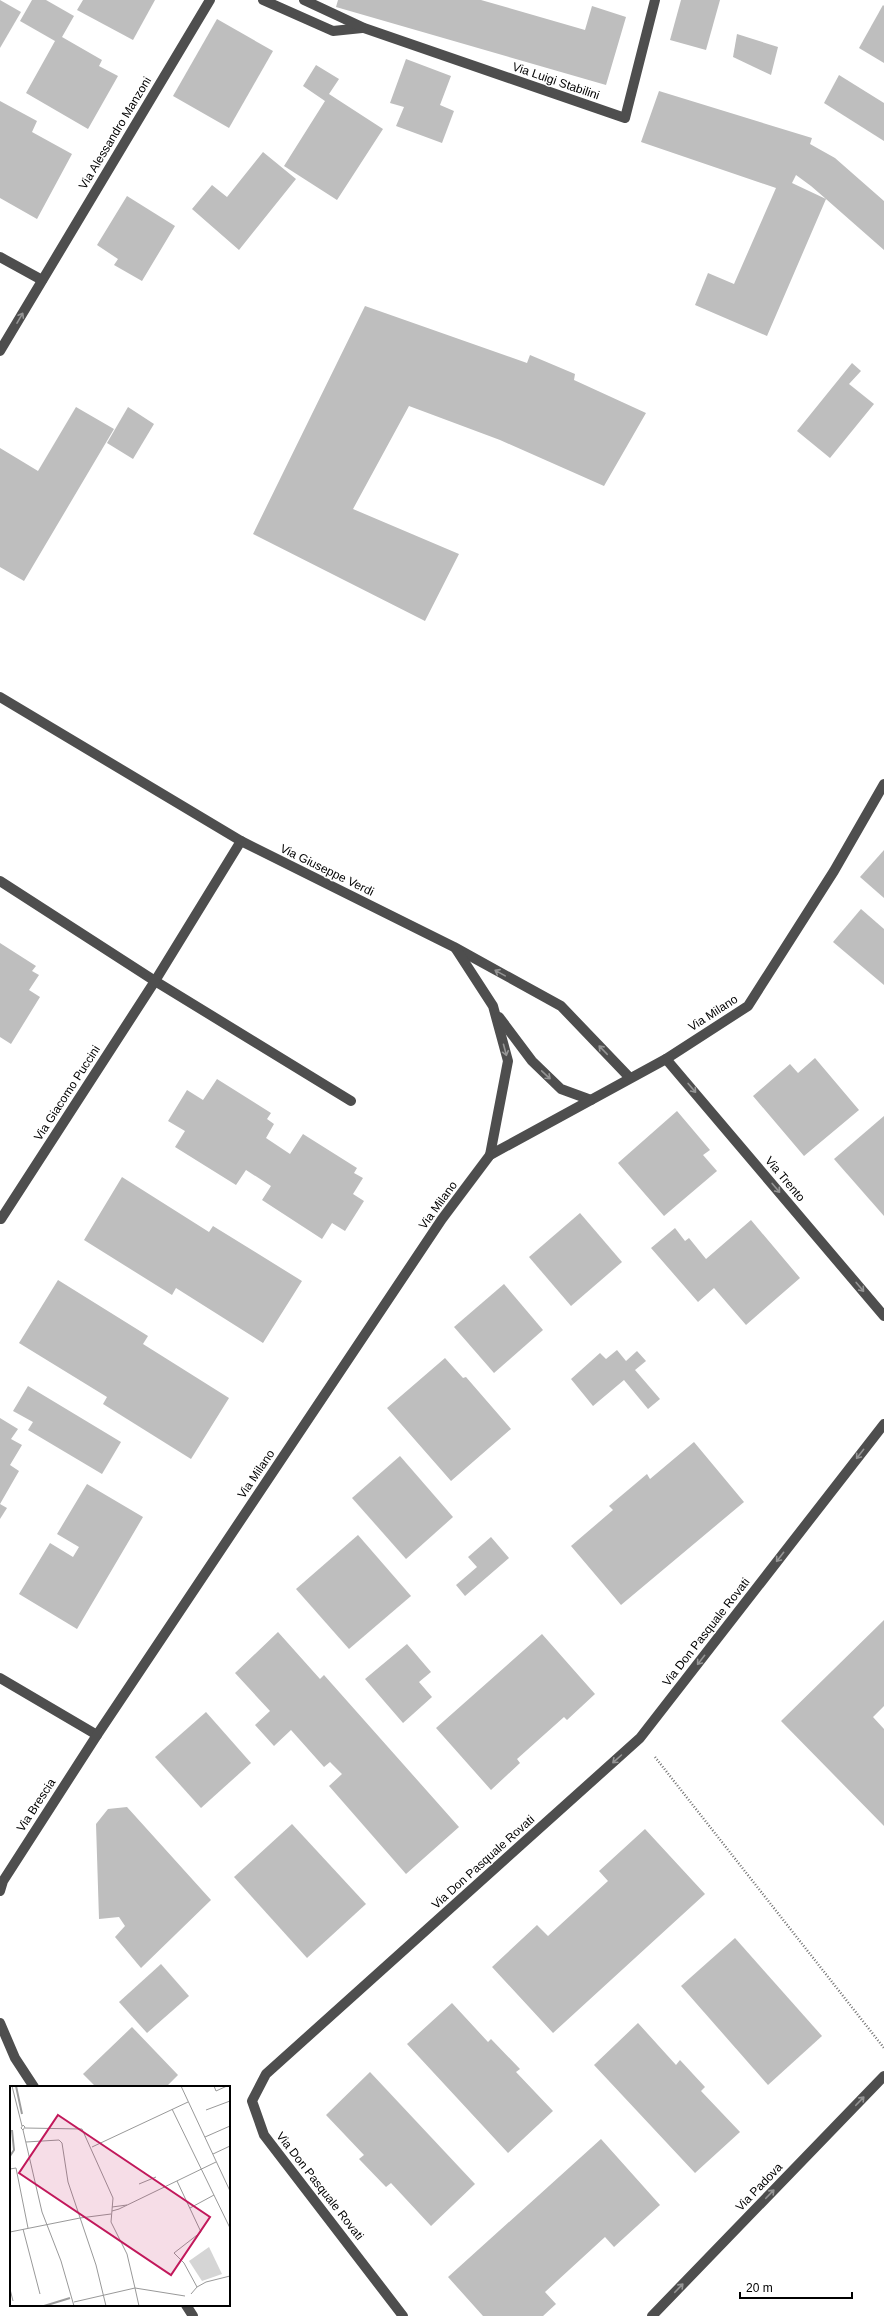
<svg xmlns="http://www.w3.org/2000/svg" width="884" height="2316" viewBox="0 0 884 2316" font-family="Arial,sans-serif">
<rect width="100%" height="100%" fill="#fff"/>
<g fill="#bebebe" fill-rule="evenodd">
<path d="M0 0 21 12 0 48Z"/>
<path d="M32 0H46L74 16 62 37 102 60 99 66 118 76 88 129 26 93 55 41 20 21Z"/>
<path d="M83 0H155L133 40 77 10Z"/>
<path d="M338 0H481L585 30 592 6 626 17 606 85 336 7Z"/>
<path d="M681 0H720L706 50 670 40Z"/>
<path d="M883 5 884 6V63L859 48Z"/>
<path d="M217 19 273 51 229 128 173 96Z"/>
<path d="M737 34 778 47 771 75 733 57Z"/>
<path d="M406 59 451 76 440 105 454 111 442 143 396 126 404 107 390 103Z"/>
<path d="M316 65 339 79 329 94 383 129 337 200 284 166 325 101 303 86Z"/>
<path d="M839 75 884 103V141L824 103Z"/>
<path d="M659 91 812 138 810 144 835 158 884 201V250L826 199 767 336 695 305 708 273 734 284 776 188 641 142ZM796 175 811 186 826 199 792 183Z"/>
<path d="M0 101 37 121 32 132 72 154 37 219 0 198Z"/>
<path d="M263 152 296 179 239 250 192 209 212 185 227 197Z"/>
<path d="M127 196 175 226 142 281 114 265 118 259 97 245Z"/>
<path d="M365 306 527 363 530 355 575 374 574 380 646 413 604 486 500 440 409 406 353 509 459 554 425 621 253 534Z"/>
<path d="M852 363 861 371 849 384 874 404 830 458 797 431Z"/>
<path d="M76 407 114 429 24 581 0 567V448L38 471Z"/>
<path d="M128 407 154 424 133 459 107 443Z"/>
<path d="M884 850V898L860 877Z"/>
<path d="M861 909 884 929V985L833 942Z"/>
<path d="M0 943 36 966 32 971 39 975 29 990 40 997 11 1044 0 1037Z"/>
<path d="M815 1058 859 1110 804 1156 753 1096 790 1064 798 1073Z"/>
<path d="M217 1079 271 1113 267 1119 274 1124 266 1138 290 1154 303 1134 357 1168 354 1173 363 1178 353 1194 364 1201 345 1231 332 1223 322 1239 262 1200 271 1186 246 1170 236 1185 175 1147 185 1131 168 1121 187 1090 203 1100Z"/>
<path d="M677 1111 710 1150 703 1155 717 1171 664 1216 618 1163Z"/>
<path d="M884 1116V1216L834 1159Z"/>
<path d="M122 1177 209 1232 213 1226 302 1281 263 1343 176 1288 172 1295 84 1240Z"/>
<path d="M580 1213 622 1262 571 1306 529 1257Z"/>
<path d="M751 1220 800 1278 746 1325 714 1288 698 1302 651 1248 675 1228 685 1241 689 1238 706 1259Z"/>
<path d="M58 1280 148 1336 143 1344 229 1398 191 1459 103 1404 107 1397 19 1343Z"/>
<path d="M504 1284 543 1330 494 1373 454 1327Z"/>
<path d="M617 1350 626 1361 637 1351 646 1361 635 1370 660 1399 648 1409 624 1380 593 1406 571 1379 600 1353 606 1359Z"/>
<path d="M445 1358 463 1378 466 1377 511 1429 451 1481 387 1408Z"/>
<path d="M28 1386 121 1442 102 1474 28 1430 33 1422 13 1411Z"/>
<path d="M0 1418 18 1429 11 1439 22 1445 10 1465 19 1471 0 1504Z"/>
<path d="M694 1442 744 1502 621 1605 571 1546 613 1510 609 1506 647 1474 650 1479Z"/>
<path d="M400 1456 453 1517 406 1559 352 1498Z"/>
<path d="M87 1484 143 1517 77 1629 19 1594 50 1543 73 1557 79 1547 57 1534Z"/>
<path d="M0 1504 7 1508 0 1519Z"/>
<path d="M358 1535 411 1596 349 1649 296 1589Z"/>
<path d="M491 1537 509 1558 465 1596 456 1585 477 1567 468 1557Z"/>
<path d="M884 1620V1706L873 1717 884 1729V1826L781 1721Z"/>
<path d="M278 1632 320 1679 324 1675 459 1827 406 1874 329 1786 342 1774 330 1762 324 1767 291 1730 274 1746 255 1725 270 1711 235 1673Z"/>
<path d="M542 1634 595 1694 567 1720 564 1717 517 1759 520 1763 491 1790 436 1728Z"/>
<path d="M407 1644 431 1672 419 1682 432 1697 403 1723 365 1679Z"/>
<path d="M206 1712 251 1763 201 1808 155 1757Z"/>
<path d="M127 1807 211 1900 141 1968 115 1937 125 1926 119 1917 99 1919 96 1824 108 1809Z"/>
<path d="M292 1824 366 1904 307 1958 234 1877Z"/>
<path d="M645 1829 705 1894 553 2033 492 1967 537 1925 548 1936 608 1881 599 1871Z"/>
<path d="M735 1938 822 2036 768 2085 681 1986Z"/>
<path d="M161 1964 189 1996 147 2033 119 2002Z"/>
<path d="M452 2003 488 2042 491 2039 520 2069 516 2072 553 2111 508 2153 407 2044Z"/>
<path d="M638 2023 676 2065 680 2060 705 2087 701 2091 740 2132 695 2173 594 2065Z"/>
<path d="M132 2027 178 2075 166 2087H92L94 2085 83 2074Z"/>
<path d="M370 2072 475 2184 431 2226 391 2183 386 2187 359 2159 364 2155 326 2115Z"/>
<path d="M601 2139 660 2205 614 2247 605 2237 545 2292 556 2304 543 2316H483L448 2277Z"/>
</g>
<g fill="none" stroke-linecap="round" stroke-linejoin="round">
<path stroke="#707070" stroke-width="2.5" stroke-dasharray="1 2" stroke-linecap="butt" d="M655 1757 884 2048"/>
<g stroke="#4e4e4e" stroke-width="10">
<path d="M263 0 333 31 362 28"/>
<path d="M304 0 364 28 625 118 655 0"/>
<path d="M0 257 42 280"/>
<path d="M0 351 210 0"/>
<path d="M0 697 241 841 454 947 561 1006 630 1078"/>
<path d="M0 881 155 981 351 1101"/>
<path d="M456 949 493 1006 508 1061 490 1155"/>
<path d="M499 1017 532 1061 561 1089 591 1100"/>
<path d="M666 1059 884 1316"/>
<path d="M1 1219 155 981 241 841"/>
<path d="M0 1678 97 1735"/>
<path d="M0 1891 3 1881 97 1735 442 1219 490 1155 666 1059 748 1006 834 871 884 784"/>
<path d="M0 2023 15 2058 34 2087"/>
<path d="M186 2305 193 2316"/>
<path d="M403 2316 264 2135 252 2101 266 2074 640 1738 884 1424"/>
<path d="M652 2316 884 2076"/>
</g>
</g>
<defs><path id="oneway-shaft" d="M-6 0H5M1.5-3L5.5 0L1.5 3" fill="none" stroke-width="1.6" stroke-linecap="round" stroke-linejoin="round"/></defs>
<g stroke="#959595">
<use href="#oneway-shaft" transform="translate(20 318) rotate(-60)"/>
<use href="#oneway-shaft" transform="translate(500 973) rotate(-151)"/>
<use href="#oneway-shaft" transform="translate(505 1050) rotate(75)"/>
<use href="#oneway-shaft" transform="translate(603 1050) rotate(-134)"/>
<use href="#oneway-shaft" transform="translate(546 1075) rotate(43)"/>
<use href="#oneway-shaft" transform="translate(692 1088) rotate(50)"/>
<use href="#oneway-shaft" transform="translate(776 1188) rotate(50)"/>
<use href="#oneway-shaft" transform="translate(860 1287) rotate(50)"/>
<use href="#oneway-shaft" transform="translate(860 1454) rotate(128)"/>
<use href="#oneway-shaft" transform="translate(780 1557) rotate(128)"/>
<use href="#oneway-shaft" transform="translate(701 1660) rotate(128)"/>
<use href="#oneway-shaft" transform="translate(617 1759) rotate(138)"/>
<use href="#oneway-shaft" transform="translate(860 2101) rotate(-46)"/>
<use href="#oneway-shaft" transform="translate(770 2194) rotate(-46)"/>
<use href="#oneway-shaft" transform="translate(679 2288) rotate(-46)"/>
</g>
<g text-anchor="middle" stroke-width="3" stroke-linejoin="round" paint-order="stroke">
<g font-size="12" fill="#000" stroke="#fff">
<text transform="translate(556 81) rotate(19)" y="4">Via Luigi Stabilini</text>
<text transform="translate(115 133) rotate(-59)" y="4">Via Alessandro Manzoni</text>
<text transform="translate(327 870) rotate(26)" y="4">Via Giuseppe Verdi</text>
<text transform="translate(713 1013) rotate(-33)" y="4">Via Milano</text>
<text transform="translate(67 1093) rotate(-57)" y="4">Via Giacomo Puccini</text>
<text transform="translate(785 1179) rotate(50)" y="4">Via Trento</text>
<text transform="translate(438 1205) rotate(-54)" y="4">Via Milano</text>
<text transform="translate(256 1474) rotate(-56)" y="4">Via Milano</text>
<text transform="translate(706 1632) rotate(-52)" y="4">Via Don Pasquale Rovati</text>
<text transform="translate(36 1805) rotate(-57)" y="4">Via Brescia</text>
<text transform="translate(483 1862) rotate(-42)" y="4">Via Don Pasquale Rovati</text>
<text transform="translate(320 2186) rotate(52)" y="4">Via Don Pasquale Rovati</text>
<text transform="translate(759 2187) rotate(-46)" y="4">Via Padova</text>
</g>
</g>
<g transform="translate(10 2086)">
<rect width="220" height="220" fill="#fff"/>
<path d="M199 161 212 188 192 195 179 175Z" fill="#d5d5d5"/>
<path fill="none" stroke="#9c9c9c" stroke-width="2" d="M6 0 12 28M0 70 4 64 2 44M34 220 60 212"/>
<path fill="none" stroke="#999" stroke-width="1" d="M2 0 12 40M171 0 220 105M204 0 206 5 217 0M162 23 220 142M196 24 220 15M15 42 72 43 103 112 101 136 117 168 125 202 175 210M13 44 11 42 13 39 15 41 13 44 32 126 51 175 64 220M195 51 220 40M16 56 49 54 52 57 58 96 86 179 96 220M82 61 178 16M203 68 220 60M0 83 6 82 18 142M167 95 191 146 164 167 174 177 187 201M129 98 146 91M102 121 117 119M180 122 204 109M102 125 109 123 206 76M13 143 30 208M0 146 70 132 101 128M0 203 3 215M181 208 187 201 196 196 220 190M64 216 125 202 129 220"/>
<path fill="#c2185b" fill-opacity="0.15" stroke="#c2185b" stroke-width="2" d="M48 29 200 131 161 189 9 87Z"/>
<rect width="220" height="220" fill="none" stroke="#000" stroke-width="2"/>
</g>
<path d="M740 2292v6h112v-6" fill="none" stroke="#000000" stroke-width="2"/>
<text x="746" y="2292" font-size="12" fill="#000000" stroke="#ffffff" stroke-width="3" paint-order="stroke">20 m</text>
</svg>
